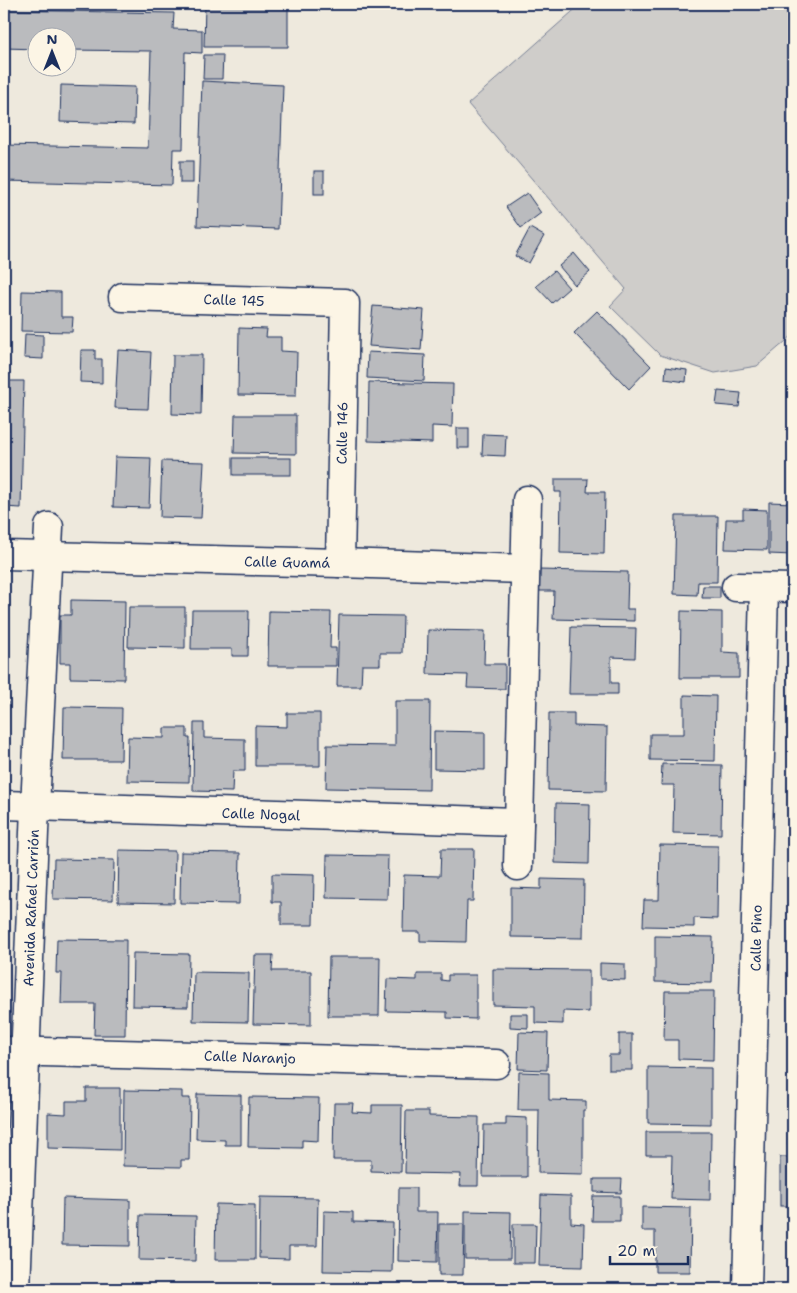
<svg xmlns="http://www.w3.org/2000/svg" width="797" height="1293" viewBox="0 0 797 1293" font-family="'Shantell Sans',sans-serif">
<rect width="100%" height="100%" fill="#eee9dd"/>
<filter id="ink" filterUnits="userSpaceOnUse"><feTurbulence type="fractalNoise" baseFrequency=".02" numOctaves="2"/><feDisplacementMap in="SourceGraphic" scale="10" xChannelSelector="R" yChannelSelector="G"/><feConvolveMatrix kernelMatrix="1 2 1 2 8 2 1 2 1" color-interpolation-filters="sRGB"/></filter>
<g filter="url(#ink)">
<path fill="#cfcdca" stroke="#757e94" d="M581 4H793V335L757 366 715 373 660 355 610 306 626 289 468 104Z"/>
<g fill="#babbbe" stroke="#1b2f5e">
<path d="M205 4H288V47H204Z"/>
<path d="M4 10 174 13 173 29 202 30V53L185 52 183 149H173L172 185 4 181V145L148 148 151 51 68 50V38H38V49L4 48Z"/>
<path d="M204 55H223L222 79H203Z"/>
<path d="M202 81 283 85 278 229 197 226Z"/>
<path d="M61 85 135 87 134 124 60 122Z"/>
<rect x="180" y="161" width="13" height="22"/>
<rect x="314" y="171" width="10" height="23"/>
<path d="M527 193 541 213 521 228 506 207Z"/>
<path d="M530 228 544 236 529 263 515 256Z"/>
<path d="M574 253 590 272 575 285 559 266Z"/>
<path d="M554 271 569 288 552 303 536 286Z"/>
<path d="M22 291 61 292V317H73L72 332 21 331Z"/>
<path d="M373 306 424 310 421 350 369 346Z"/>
<path d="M597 311 651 366 629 389 574 333Z"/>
<path d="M239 328 267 329 266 337H281V351L297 352 296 396 238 395Z"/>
<path d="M25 334 43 335V359L24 358Z"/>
<path d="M81 350H95V359H102V383L80 382Z"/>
<path d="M118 350 151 352 148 409 115 408Z"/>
<path d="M368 352 425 355 424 381 367 378Z"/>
<path d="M173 355H202L201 415 172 414Z"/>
<path d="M666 367 687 370 686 382 665 379Z"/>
<path d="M4 381H24L21 508 4 507Z"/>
<path d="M369 382 453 384 452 427 432 426V443L368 441Z"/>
<path d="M718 391 741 393 739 407 716 405Z"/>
<path d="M235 415H296V454L234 453Z"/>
<rect x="457" y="428" width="12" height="20"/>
<path d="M483 434 506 435 505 456 482 455Z"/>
<path d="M115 457 151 458 149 508 113 507Z"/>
<rect x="233" y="458" width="58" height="17"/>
<path d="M162 461 204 462 201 518 160 517Z"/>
<path d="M555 479H588L587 492H605L604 554 560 553 561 492H555Z"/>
<path d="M769 502 793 503V555L769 554Z"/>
<path d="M743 509 767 510V550L725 549 726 519H743Z"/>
<path d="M676 516H718L717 582H698L697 595 674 594Z"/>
<path d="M539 570 628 572 627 609H634V621L553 619 554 591H539Z"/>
<path d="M703 586H720V598H702Z"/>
<path d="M71 600 125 601 124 679 70 678V663H60V615H71Z"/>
<path d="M129 607H185V648L128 647Z"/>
<path d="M192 610H249L248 656H232V649H191Z"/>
<path d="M269 611 331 612 330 648H336V666H268Z"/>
<path d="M681 611 722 612V652L739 653V678H680Z"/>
<path d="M339 615 403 616 402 653H380V665H362L361 686H337Z"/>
<path d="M791 623H793V648H790Z"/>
<path d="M571 627 636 628 635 658 611 657V683H618V694H569Z"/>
<path d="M428 630 485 631 484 664H505V689L467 688 468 675 427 674Z"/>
<path d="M684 695 716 696 715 761 650 760V734H684Z"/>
<path d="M395 701H430L429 790 326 788 327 745 395 746Z"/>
<path d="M4 702H8L7 749H4Z"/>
<path d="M64 707 122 708 121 760H63Z"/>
<path d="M287 713H320V766H255V726L287 727Z"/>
<path d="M549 713H574V726L607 727 606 791 548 790Z"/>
<path d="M194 723H204V738L245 739V771H233L232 792 193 791Z"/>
<path d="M164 728H187V738H190L189 782 127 781 128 737 164 738Z"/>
<path d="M434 731 485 732V770L434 769Z"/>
<path d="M662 764 722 765 721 834 673 833 674 785H661Z"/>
<path d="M556 803 590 804 589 864 555 863Z"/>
<path d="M660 845 718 846 717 919 694 918V927L643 926 644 900H659Z"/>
<path d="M441 849H474L473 901H467L466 942 420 941V932H403L404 875 440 876Z"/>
<path d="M119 850 175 851 174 903 118 902Z"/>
<path d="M181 852 240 853 239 904 180 903Z"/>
<path d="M327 855 388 856 387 899 326 898Z"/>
<path d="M54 859 114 860 113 900 53 899Z"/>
<path d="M272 874 314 875 313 925H281V902H272Z"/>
<path d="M541 879 584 880 583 938 511 937V888L541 889Z"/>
<path d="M655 936 713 937 712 983 655 982Z"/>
<path d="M57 939 126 940 125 1035H94L95 1004H61L62 973H56Z"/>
<path d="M133 953 189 954 188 1007 132 1006Z"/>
<path d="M255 955H273L272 971H311V1025L253 1024Z"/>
<path d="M329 957H380L379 1016H328Z"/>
<path d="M600 963 625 964V980L600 979Z"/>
<path d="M493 969 589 970V1012L563 1011V1024L535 1023V1006L493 1005Z"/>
<path d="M194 972 249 973 248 1022 193 1021Z"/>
<path d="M417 974H441V980L448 981V975H476V1019L447 1018V1012L386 1011 387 979 417 980Z"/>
<path d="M665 991H714L713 1060 678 1059V1040H664Z"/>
<path d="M510 1014H528V1028L510 1027Z"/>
<path d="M519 1032 548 1033 547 1070 518 1069Z"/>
<path d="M619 1034H632V1070H609V1055H619Z"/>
<path d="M648 1067 711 1068V1124L648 1123Z"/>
<path d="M519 1072 549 1073V1100L586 1101V1110H583V1174L538 1173 539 1110H518Z"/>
<path d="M86 1088H120V1150L48 1148V1113L66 1114V1101H86Z"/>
<path d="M789 1088H793V1146H788Z"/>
<path d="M124 1090 182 1091V1098H190L189 1160H181V1167L123 1166Z"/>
<path d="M197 1094 241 1095V1145H225V1140L196 1139Z"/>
<path d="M249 1097 319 1098 318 1141 302 1140V1148L248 1147Z"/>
<path d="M334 1103H353L352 1112 372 1113V1105H402L401 1172 371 1171V1160H333Z"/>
<path d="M406 1111H429V1116L479 1117 478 1186H460L461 1174 405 1173Z"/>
<path d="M506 1117 527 1118V1177H483L484 1125H506Z"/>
<path d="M646 1132H711L710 1200 671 1199 672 1155H646Z"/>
<rect x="780" y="1157" width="13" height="49"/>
<path d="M594 1179H622L621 1193 594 1192Z"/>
<path d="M399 1188H416V1212H438L437 1262 398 1261Z"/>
<path d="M541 1195 571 1196V1223L584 1224 583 1267 539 1266Z"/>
<path d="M593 1196H620V1221H592Z"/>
<path d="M260 1197 318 1198 317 1246H289V1259L259 1258Z"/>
<path d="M63 1198 130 1200V1246L62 1245Z"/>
<path d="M216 1204 255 1205V1260H215Z"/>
<path d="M642 1207 691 1208 690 1272H655V1231H642Z"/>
<path d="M324 1211 353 1212V1222L393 1223 392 1272 323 1271Z"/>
<path d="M465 1211 511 1212 510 1259H465Z"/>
<path d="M140 1215 196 1216 195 1261 139 1260Z"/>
<path d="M439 1224H464L463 1275H439Z"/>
<path d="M513 1224H536L535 1263H513Z"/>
</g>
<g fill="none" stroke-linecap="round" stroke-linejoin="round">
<g stroke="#1b2f5e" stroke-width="31">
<g id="minor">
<path d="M123 297 345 303 340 563"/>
<path d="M4 555 340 563 525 569"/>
<path d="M736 587 793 588"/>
<path d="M4 805 519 822"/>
<path d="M518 866 527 500"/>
<path d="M4 1051 496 1064"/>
<path d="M16 1289 35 807 49 527"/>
<path d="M747 1289 764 588"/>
</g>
</g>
<use href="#minor" stroke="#fcf5e5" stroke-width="28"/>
</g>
</g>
<g text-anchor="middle" stroke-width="4" stroke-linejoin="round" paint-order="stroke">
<g font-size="14" fill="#1b2f5e" stroke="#fcf5e5">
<text transform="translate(234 300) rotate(2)" y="5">Calle 145</text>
<text transform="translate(342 433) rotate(-89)" y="5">Calle 146</text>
<text transform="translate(287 562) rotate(1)" y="5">Calle Guamá</text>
<text transform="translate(261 814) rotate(2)" y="5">Calle Nogal</text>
<text transform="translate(31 908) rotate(-88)" y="5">Avenida Rafael Carrión</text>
<text transform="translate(756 938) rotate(-89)" y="5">Calle Pino</text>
<text transform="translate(250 1057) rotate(2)" y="5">Calle Naranjo</text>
</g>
</g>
<rect width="797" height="1293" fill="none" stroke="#fcf5e5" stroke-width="20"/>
<rect x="10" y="10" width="777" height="1273" fill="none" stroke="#1b2f5e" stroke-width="2" filter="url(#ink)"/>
<g transform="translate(52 52)"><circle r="24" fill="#fcf5e5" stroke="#a2a6af"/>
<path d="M0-4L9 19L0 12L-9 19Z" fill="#1b2f5e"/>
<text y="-8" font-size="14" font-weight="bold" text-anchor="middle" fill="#1b2f5e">N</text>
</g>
<path d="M610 1256v8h78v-8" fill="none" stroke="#1b2f5e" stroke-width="2.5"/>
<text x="617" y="1256" font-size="15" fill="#1b2f5e" stroke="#fcf5e5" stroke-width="4" paint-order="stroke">20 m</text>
</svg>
